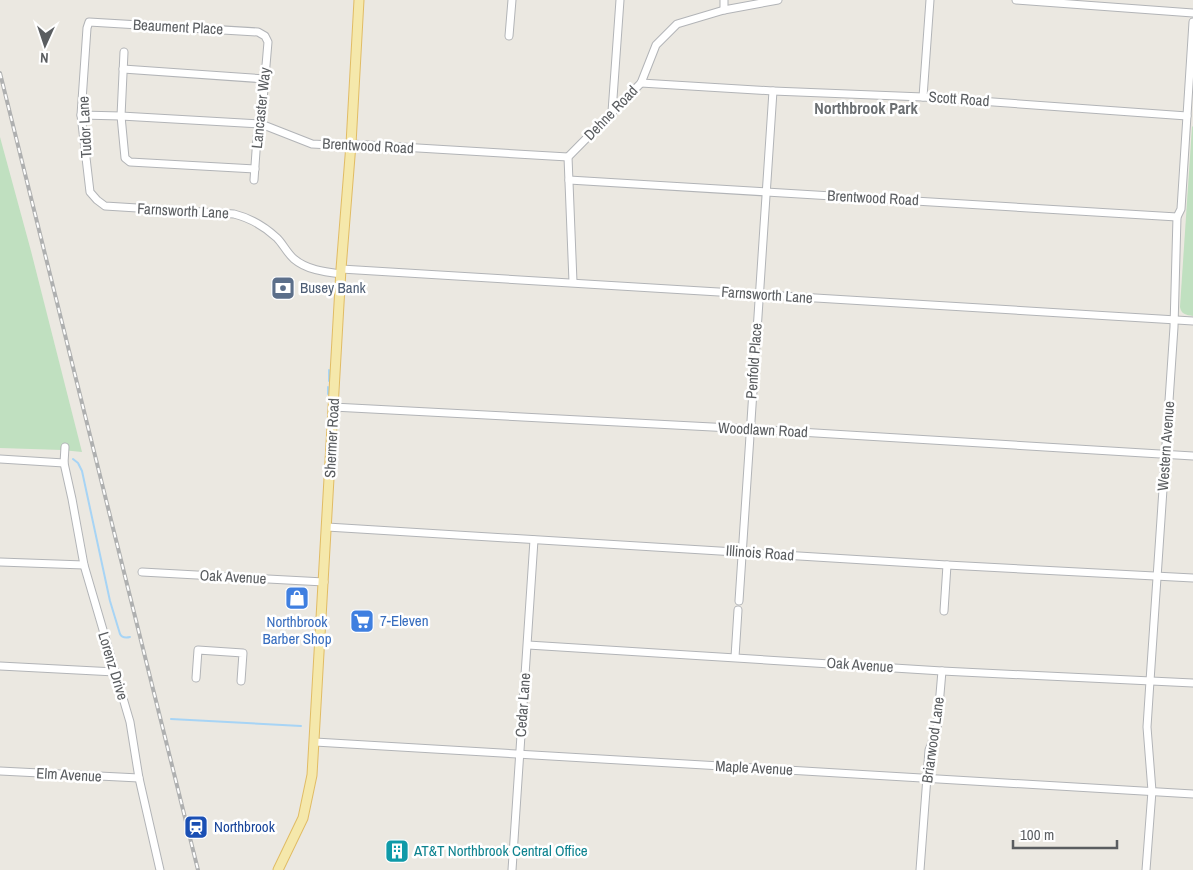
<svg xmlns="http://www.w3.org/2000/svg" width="1193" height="870" viewBox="0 0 1193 870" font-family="'Archivo Narrow',sans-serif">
<rect width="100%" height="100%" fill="#ebe8e1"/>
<g fill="#c0e0c0">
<path d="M1193 126V316C1186 315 1181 314 1180 307L1192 127Z"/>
<path d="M0 137 31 251 82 452 62 450 0 448Z"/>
</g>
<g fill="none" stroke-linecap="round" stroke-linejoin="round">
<g stroke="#a7d4f5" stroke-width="2">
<path d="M329 381V370"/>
<path d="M328 394V387"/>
<path d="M73 459 78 463 82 471 110 601 120 634C122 638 126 638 130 637"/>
<path d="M171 719 301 726"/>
</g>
<g stroke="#b2b4b7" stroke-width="9">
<g id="minor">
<path d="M1016 0 1193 13"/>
<path d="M724 10V0"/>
<path d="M509 36 512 0"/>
<path d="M124 52 121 116 125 158 130 162 255 169"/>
<path d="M123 69 265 79"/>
<path d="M641 83 773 91 923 97 1187 116"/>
<path d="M923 97 930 0"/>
<path d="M612 112 620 0"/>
<path d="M81 115 121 116 261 124 312 144 331 145 351 144 568 157"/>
<path d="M254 180 257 137 261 124 268 42 265 36 258 32 89 22 87 28 81 115 90 192 97 200 105 206 234 214C250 218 264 226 277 238 283 244 287 253 294 259 307 270 325 272 341 274"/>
<path d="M569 180 1177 217"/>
<path d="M341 269 1193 321"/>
<path d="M573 282 568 157 641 83 656 45 677 24 724 10 778 0"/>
<path d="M333 407 750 429 1193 456"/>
<path d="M65 447 64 463 72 499 84 565 130 722 139 778 160 870"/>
<path d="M0 459 64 463"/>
<path d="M327 527 947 565 1193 578"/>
<path d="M0 562 84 565"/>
<path d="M142 572 324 582"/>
<path d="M739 601 773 91"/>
<path d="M944 611 947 565"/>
<path d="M528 645 942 671 1193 683"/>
<path d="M735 657 738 610"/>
<path d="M0 666 115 672"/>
<path d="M196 678 198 650 243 653 241 681"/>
<path d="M315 742 1193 794"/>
<path d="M0 771 139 778"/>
<path d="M512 870 534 540"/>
<path d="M920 870 929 750 937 729 942 671"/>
<path d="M1146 870 1152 791 1147 727 1150 681 1174 327 1177 217 1181 209 1193 22"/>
</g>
</g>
<g stroke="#e1bc64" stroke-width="11">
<path id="major" d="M278 870 303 818 312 775 341 269 351 144 359 0"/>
</g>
<use href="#minor" stroke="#fff" stroke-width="7"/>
<use href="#major" stroke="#f5e8ab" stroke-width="9"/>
<g stroke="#afb0b0" stroke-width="4">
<path id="rail" d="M0 73 198 870"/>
</g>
<use href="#rail" stroke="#fff" stroke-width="2" stroke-dasharray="5.5" stroke-linecap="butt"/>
</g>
<defs>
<g id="bank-square" transform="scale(1.25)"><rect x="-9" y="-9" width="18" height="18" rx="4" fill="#5c6f8a" stroke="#fff"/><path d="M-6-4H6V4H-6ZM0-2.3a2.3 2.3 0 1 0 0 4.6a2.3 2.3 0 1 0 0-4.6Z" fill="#fff"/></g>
<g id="shop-square" transform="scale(1.25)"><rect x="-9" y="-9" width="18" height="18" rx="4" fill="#3f7fe0" stroke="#fff"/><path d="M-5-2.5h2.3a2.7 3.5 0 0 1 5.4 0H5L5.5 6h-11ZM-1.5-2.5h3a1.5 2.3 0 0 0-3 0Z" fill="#fff"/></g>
<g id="supermarket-square" transform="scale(1.25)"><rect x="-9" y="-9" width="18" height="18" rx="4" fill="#3f7fe0" stroke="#fff"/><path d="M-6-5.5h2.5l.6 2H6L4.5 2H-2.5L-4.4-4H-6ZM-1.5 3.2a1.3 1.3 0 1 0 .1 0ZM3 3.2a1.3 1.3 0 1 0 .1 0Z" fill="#fff"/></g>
<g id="station-square" transform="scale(1.25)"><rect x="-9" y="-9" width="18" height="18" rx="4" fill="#1a4fb4" stroke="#fff"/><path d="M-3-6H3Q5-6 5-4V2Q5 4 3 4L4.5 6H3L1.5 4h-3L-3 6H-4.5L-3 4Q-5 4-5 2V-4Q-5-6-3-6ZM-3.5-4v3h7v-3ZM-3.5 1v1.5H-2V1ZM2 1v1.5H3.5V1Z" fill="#fff"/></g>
<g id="building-square" transform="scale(1.25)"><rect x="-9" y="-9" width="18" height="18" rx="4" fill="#0f9aa8" stroke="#fff"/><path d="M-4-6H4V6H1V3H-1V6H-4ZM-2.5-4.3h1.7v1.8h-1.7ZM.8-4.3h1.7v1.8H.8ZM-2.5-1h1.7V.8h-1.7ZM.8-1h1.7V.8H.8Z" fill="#fff"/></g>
</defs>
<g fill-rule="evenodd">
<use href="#bank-square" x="283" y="288"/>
<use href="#shop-square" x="297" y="598"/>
<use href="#supermarket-square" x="362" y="621"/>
<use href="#station-square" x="196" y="827"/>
<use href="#building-square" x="397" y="851"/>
</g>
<g text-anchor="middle" stroke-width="5" stroke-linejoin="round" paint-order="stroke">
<g font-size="15" fill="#5a5d60" stroke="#fff">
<text transform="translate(178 27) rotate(3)" y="5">Beaument Place</text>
<text transform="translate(959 99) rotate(4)" y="5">Scott Road</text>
<text transform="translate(261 108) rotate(-84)" y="5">Lancaster Way</text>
<text transform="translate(611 113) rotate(-46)" y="5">Dehne Road</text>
<text transform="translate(85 127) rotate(-93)" y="5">Tudor Lane</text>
<text transform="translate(368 146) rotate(3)" y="5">Brentwood Road</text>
<text transform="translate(873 198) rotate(3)" y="5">Brentwood Road</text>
<text transform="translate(183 211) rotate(3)" y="5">Farnsworth Lane</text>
<text transform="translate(767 295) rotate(4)" y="5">Farnsworth Lane</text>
<text transform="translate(754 361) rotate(-86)" y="5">Penfold Place</text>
<text transform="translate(763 430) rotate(3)" y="5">Woodlawn Road</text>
<text transform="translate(332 438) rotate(-87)" y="5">Shermer Road</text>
<text transform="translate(1166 446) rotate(-86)" y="5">Western Avenue</text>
<text transform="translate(760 553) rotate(4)" y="5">Illinois Road</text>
<text transform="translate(233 577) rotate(3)" y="5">Oak Avenue</text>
<text transform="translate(860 665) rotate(4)" y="5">Oak Avenue</text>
<text transform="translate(113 666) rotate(73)" y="5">Lorenz Drive</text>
<text transform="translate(523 705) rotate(-86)" y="5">Cedar Lane</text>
<text transform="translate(933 740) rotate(-82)" y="5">Briarwood Lane</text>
<text transform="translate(754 768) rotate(3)" y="5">Maple Avenue</text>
<text transform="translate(69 775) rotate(3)" y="5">Elm Avenue</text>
</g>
<g font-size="15" fill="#4e5e75" stroke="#fff" text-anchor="start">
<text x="300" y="293">Busey Bank</text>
</g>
<g font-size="15" fill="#366cbe" stroke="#fff" text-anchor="start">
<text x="380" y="626">7-Eleven</text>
<text x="297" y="627" text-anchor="middle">Northbrook<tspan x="297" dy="17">Barber Shop</tspan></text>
</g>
<g font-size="15" fill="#164399" stroke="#fff" text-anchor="start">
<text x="214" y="832">Northbrook</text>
</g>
<g font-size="15" fill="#0d838f" stroke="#fff" text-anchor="start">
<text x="414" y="856">AT&amp;T Northbrook Central Office</text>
</g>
<g font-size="16" font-weight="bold" fill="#6b6f72" stroke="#fff">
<text x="866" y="114">Northbrook Park</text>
</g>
</g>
<g transform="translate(45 45) rotate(183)" stroke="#ffffff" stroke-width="4" paint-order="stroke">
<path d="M0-4L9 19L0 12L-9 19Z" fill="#5a5d60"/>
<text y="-8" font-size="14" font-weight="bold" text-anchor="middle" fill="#5a5d60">N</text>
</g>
<path d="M1013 840v8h104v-8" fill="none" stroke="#5a5d60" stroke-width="2.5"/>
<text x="1020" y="840" font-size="15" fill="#5a5d60" stroke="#ffffff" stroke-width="4" paint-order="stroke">100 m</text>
</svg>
